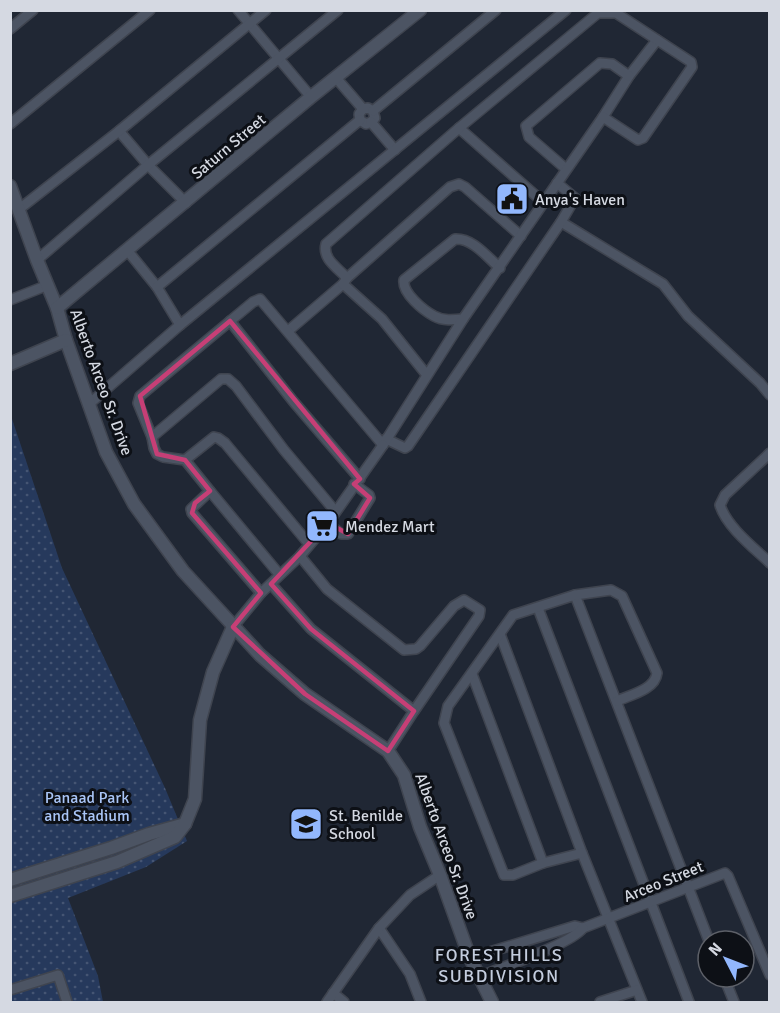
<svg xmlns="http://www.w3.org/2000/svg" width="780" height="1013" viewBox="0 0 780 1013" font-family="Signika,sans-serif">
<defs>
<pattern id="park-dots" width="8" height="8" patternUnits="userSpaceOnUse" patternTransform="scale(1.5)"><rect width="8" height="8" fill="#26395c"/><path d="M2 2h.1M6 6h.1" fill="none" stroke="#455573" stroke-width="1.8" stroke-linecap="round"/></pattern>
</defs>
<rect width="100%" height="100%" fill="#202734"/>
<path fill="url(#park-dots)" d="M10 413 62 568 165 788 187 841 146 867 68 898 98 976 103 1002H11Z"/>
<g fill="none" stroke-linecap="round" stroke-linejoin="round">
<g stroke="#3f444f" stroke-width="12">
<g id="street">
<path d="M238 10 311 97"/>
<path d="M10 29 33 10"/>
<path d="M337 79 363 109 368 108 373 111 375 118 371 122 366 124 360 120 359 114 363 109"/>
<path d="M373 111 496 10"/>
<path d="M603 117 629 76 657 40"/>
<path d="M371 122 395 150"/>
<path d="M10 124 150 10"/>
<path d="M459 128 543 202"/>
<path d="M119 131 148 165 186 203"/>
<path d="M566 169 529 137 526 126 600 63 612 64 629 76"/>
<path d="M18 210 119 131 266 10"/>
<path d="M561 222 663 284 688 316 760 383 770 395"/>
<path d="M127 250 157 287 180 325"/>
<path d="M37 260 148 165 338 10"/>
<path d="M347 278 450 187 459 184 465 187 521 236"/>
<path d="M157 287 360 120"/>
<path d="M10 300 48 285"/>
<path d="M463 319C453 320 443 321 434 316 423 310 402 293 404 280L455 239C473 238 487 257 500 268"/>
<path d="M230 321 293 401 360 479"/>
<path d="M288 331 343 284"/>
<path d="M89 404 180 325 566 10"/>
<path d="M152 437 221 379H228L236 386 284 450 335 511"/>
<path d="M386 439 405 448 408 446 561 222 575 198 557 183"/>
<path d="M770 453 725 495 720 505C726 526 754 548 770 563"/>
<path d="M185 460 214 437 218 438 225 443 309 544"/>
<path d="M210 491 279 574"/>
<path d="M328 523 341 534H348L370 498 369 495 354 484"/>
<path d="M271 584 311 629 414 711 479 616 480 610 464 600 454 606 420 646 416 649 404 650 327 589 300 556"/>
<path d="M261 593 192 513 191 509 210 491 185 460 163 457 157 454 154 448 152 437 138 403 140 396 253 302 260 299 383 445 463 319 603 117 638 140 643 138 692 67 691 62 616 13H598L459 128 326 244C322 259 338 268 347 278L343 284 382 319 426 374"/>
<path d="M575 595 709 941"/>
<path d="M538 608 689 1002"/>
<path d="M233 627 261 593 300 556 328 523 383 445"/>
<path d="M500 634 582 853 642 1002"/>
<path d="M472 674 543 863"/>
<path d="M388 751 414 711"/>
<path d="M582 853 543 863 513 875H504L444 723 448 706 513 615 575 595 611 590 622 596 657 673C655 690 630 695 617 701"/>
<path d="M379 928 410 974 421 1002"/>
<path d="M470 958 575 926 583 928 725 873 728 876 770 975"/>
<path d="M479 977C502 967 571 944 583 928"/>
<path d="M724 977 734 1002"/>
<path d="M10 990 58 975 67 1002"/>
<path d="M333 993 344 1002"/>
<path d="M327 1002 379 928 410 895 440 875"/>
<path d="M600 1002 637 990"/>
</g>
</g>
<g stroke="#3f444f" stroke-width="15">
<g id="secondary">
<path d="M10 186 37 260 57 308 66 340 106 452 134 504 183 571 260 655 305 694 388 751 404 775 420 827 440 875 470 958 492 1002"/>
<path d="M57 308 311 97 420 10"/>
<path d="M10 364 66 340"/>
<path d="M10 880 111 848 149 834 185 824"/>
<path d="M10 896 117 862 175 837 185 824 195 799 200 720 213 672 233 627"/>
</g>
</g>
<use href="#street" stroke="#4c5463" stroke-width="9"/>
<use href="#secondary" stroke="#4c5463" stroke-width="12"/>
</g>
<path fill="none" stroke="#c63f76" stroke-width="4.5" stroke-linejoin="round" d="M230 321 360 479 354 484 370 498 348 534 328 523 271 584 311 629 414 711 388 751 305 694 233 627 261 593 192 513 195 503 210 491 185 460 157 454 140 396Z"/>
<defs>
<g id="civic-square" transform="scale(1.725)"><rect x="-9" y="-9" width="18" height="18" rx="4" fill="#92b7fd" stroke="#0d1016"/><path d="M-.6-6.5H3V-4.5H.6V-3L4-1V1h2V6H-6V1h2V-1L-.6-3ZM-1.2 2.5V6h2.4V2.5Z" fill="#111"/></g>
<g id="supermarket-square" transform="scale(1.725)"><rect x="-9" y="-9" width="18" height="18" rx="4" fill="#92b7fd" stroke="#0d1016"/><path d="M-6-5.5h2.5l.6 2H6L4.5 2H-2.5L-4.4-4H-6ZM-1.5 3.2a1.3 1.3 0 1 0 .1 0ZM3 3.2a1.3 1.3 0 1 0 .1 0Z" fill="#111"/></g>
<g id="school-square" transform="scale(1.725)"><rect x="-9" y="-9" width="18" height="18" rx="4" fill="#92b7fd" stroke="#0d1016"/><path d="M0-5L7-2L0 1L-7-2ZM-4 1L0 2.5L4 1V4Q0 6-4 4Z" fill="#111"/></g>
</defs>
<g fill-rule="evenodd">
<use href="#civic-square" x="512" y="199"/>
<use href="#supermarket-square" x="322" y="526"/>
<use href="#school-square" x="306" y="824"/>
</g>
<g text-anchor="middle" stroke-width="6" stroke-linejoin="round" paint-order="stroke">
<g font-size="16" fill="#d5d9e2" stroke="#0d1016">
<text transform="translate(228 146) rotate(-40)" y="6">Saturn Street</text>
<text transform="translate(102 382) rotate(70)" y="6">Alberto Arceo Sr. Drive</text>
<text transform="translate(447 846) rotate(70)" y="6">Alberto Arceo Sr. Drive</text>
<text transform="translate(663 881) rotate(-22)" y="6">Arceo Street</text>
</g>
<g font-size="16" fill="#d5d9e2" stroke="#0d1016" text-anchor="start">
<text x="535" y="205">Anya's Haven</text>
<text x="345" y="532">Mendez Mart</text>
<text x="329" y="821">St. Benilde<tspan x="329" dy="18">School</tspan></text>
</g>
<g font-size="16" fill="#a9c5f7" stroke="#0d1016">
<text x="87" y="803">Panaad Park<tspan x="87" dy="18">and Stadium</tspan></text>
</g>
<g font-size="18" letter-spacing="1.5" fill="#c3ccdd" stroke="#0d1016">
<text x="499" y="961">FOREST HILLS<tspan x="499" dy="21">SUBDIVISION</tspan></text>
</g>
</g>
<rect width="780" height="1013" fill="none" stroke="#d5d9e2" stroke-width="24"/>
<g transform="translate(726 959) rotate(312)"><circle r="28" fill="#0d1016" stroke="#5d6068" stroke-width="1.5"/>
<path d="M0-4.5L10 22L0 15L-10 22Z" fill="#92b7fd"/>
<text y="-9" font-size="16" font-weight="bold" text-anchor="middle" fill="#d5d9e2">N</text>
</g>
</svg>
